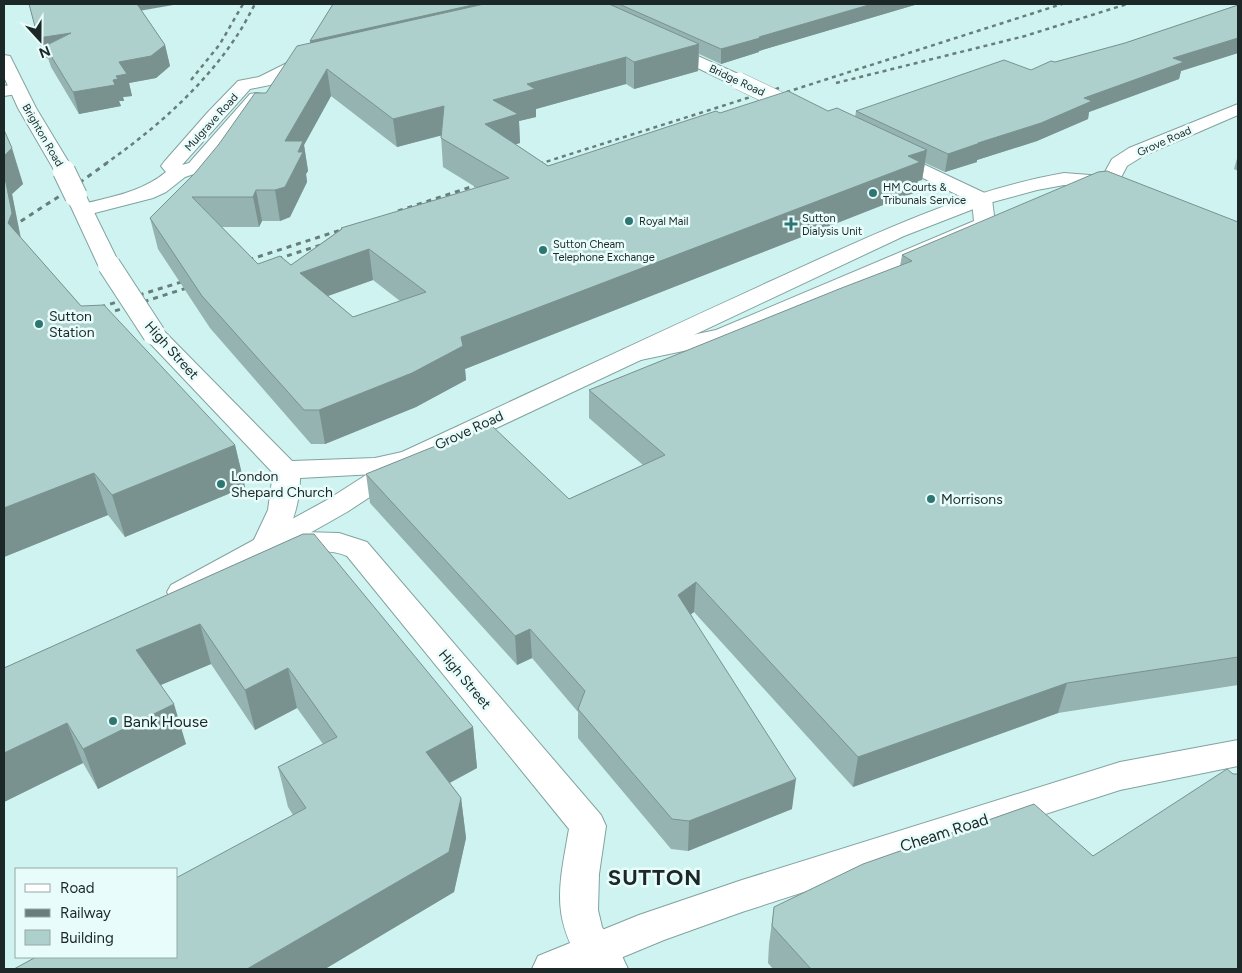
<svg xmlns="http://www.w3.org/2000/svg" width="1242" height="973" viewBox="0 0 1242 973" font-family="Figtree,sans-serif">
<rect width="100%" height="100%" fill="#cff3f0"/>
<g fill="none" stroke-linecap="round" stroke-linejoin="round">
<g stroke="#80a3a0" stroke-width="2">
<g id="minor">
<path d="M664 41 745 77 748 81 745 85 739 86 733 85 658 49 656 46 658 43Z"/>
<path d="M314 57 320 58 322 62 320 66 299 71 270 85 250 89 182 165 189 163 250 94 256 93 262 94 265 98 262 102 203 171 185 177 166 192 153 198 83 216 76 214 73 210 76 206C108 197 139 194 166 172L161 166 164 162 208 112 238 81 259 77 287 63Z"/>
<path d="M17 84 23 85 26 89 23 93 4 96V86Z"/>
<path d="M1238 104V115L1143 156 1127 166 1117 185 1110 187 1103 185 1100 181 1112 159 1129 148Z"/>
<path d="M889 148 989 195 992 199 995 224 992 228 731 341 631 362 622 360 619 355 622 350 716 330 974 221 972 202 882 158 879 154 882 150Z"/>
<path d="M302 532 339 533 367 542 601 815 606 826 599 874 598 910 602 927 622 956 628 969H585C550 918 559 886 569 829L347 556C322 545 297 557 273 551L269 544 273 537Z"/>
</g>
</g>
<g stroke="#80a3a0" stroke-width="2">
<g id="major">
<path d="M4 55 10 56 36 108 74 171 71 175 64 177 57 175 18 108 4 77Z"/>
<path d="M76 190 83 192 86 196 120 265 117 270 109 272 101 270 98 265 66 196 69 192Z"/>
<path d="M154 327 162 329 292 461 375 458 411 450 420 452 424 458 420 464 375 474 300 478C300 505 291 530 276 553L266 556 256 553 251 546 268 510 273 473 146 339 142 334 146 329Z"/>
</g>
</g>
<g stroke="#80a3a0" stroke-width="2">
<g id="highway">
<path d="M1064 173 1116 177 1123 179 1126 183 1123 187 1116 189 1064 185 1037 190 989 203 904 236 420 464 347 512 193 599 182 602 171 599 167 592 171 585 327 500 402 452C525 395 648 337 771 281 866 238 961 191 1064 173Z"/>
<path d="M1238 740V766L1120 790 742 912 664 940 594 969H532L538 956 639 915 742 880 1120 762Z"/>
</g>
</g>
<use href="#minor" fill="#fff" fill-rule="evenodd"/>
<use href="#major" fill="#fff" fill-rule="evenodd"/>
<use href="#highway" fill="#fff" fill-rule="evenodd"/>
<g stroke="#677e7c" stroke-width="2.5" stroke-dasharray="4 4" stroke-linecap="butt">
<path d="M191 80 220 44 243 4"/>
<path d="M836 83 1025 36 1127 4"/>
<path d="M771 97 1062 4"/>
<path d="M105 164C154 130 203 87 236 37 243 27 249 15 255 4"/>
<path d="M539 164 779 88"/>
</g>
<g stroke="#677e7c" stroke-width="3" stroke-dasharray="5 5" stroke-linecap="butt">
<path d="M531 167 543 163"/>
<path d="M398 211 486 182"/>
<path d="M4 232 72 188 107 163"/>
<path d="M268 262 330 242"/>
<path d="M239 263 353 226"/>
<path d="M91 310 191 279"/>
<path d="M96 317 196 285"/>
</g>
<g stroke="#80a3a0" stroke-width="18" stroke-linecap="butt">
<path id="minor-bridge" d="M739 81 806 113"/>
</g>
<g stroke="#80a3a0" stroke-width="24" stroke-linecap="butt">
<g id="major-bridge">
<path d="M64 171 76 196"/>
<path d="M109 265 154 334"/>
</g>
</g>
<use href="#minor-bridge" stroke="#fff" stroke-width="17"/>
<use href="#major-bridge" stroke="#fff" stroke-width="22"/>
</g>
<g fill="#95b3b0" fill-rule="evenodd">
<path d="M29 4 141 10 165 45 170 66 156 78 129 83 132 96 123 97 124 101H119L121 106 79 114 51 67 48 58 44 59Z"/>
<path d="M333 4H918L759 51V52L721 64 699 54 698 71 634 89 626 84 536 109V117L519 121 520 143 515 144 548 166 720 113 828 111 855 117 856 111 1031 70 1055 62 1125 43 1238 5V53L1181 71 1179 79 1089 112 1088 119 1037 141 977 160V162L945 172 925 163 922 180 918 181 916 192 465 369 466 380 416 407 325 444H311L210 328 158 249 150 218 195 173 310 43V41ZM331 96 397 147 441 135 443 167 477 188 341 228V229L291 265 258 264 222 227H259L262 221H280L290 217 307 182 306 174 308 171 304 145ZM373 280 400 301 353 317 328 296Z"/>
<path d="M4 130 23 184 12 194 21 238 81 306 235 445 245 487 125 537 108 515 4 557Z"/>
<path d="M1238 155V171L1234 169Z"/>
<path d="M1238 222V685L1058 713 853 787 694 612 691 614 792 809 688 851 671 849 578 738V712L532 658 517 665 370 503 366 474 569 499 643 465 589 418V390L900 266 902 255Z"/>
<path d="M303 534 473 727 477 768 450 783 461 798 466 838 454 892 325 969H14L293 815 288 807 278 767 323 744 297 708 255 730 211 664 160 685 186 744 98 789 83 763 4 802V668Z"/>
<path d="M1233 774 1238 969H773L768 963 769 944 774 907 1093 856Z"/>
</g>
<g fill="#799290">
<path d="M131 4H179L133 12Z"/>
<path d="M477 4H541L312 55 310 41Z"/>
<path d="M872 4H918L759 51V52L721 64V49L759 37Z"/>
<path d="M71 33 45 46 48 58 44 59 38 38Z"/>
<path d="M1238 38V53L1181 71 1179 79 1089 112 1088 119 1037 141 977 160V162L945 172 948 154 978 143 1173 58Z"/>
<path d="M699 44 698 71 634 89V62Z"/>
<path d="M165 45 170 66 156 78 129 83 132 96 123 97 124 101H119L121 106 79 114 73 92 113 80 116 76 119 62Z"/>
<path d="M626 57V84L536 109V117L519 121 520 143 487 153 485 124 493 100 527 84Z"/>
<path d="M327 69 331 96 304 145 308 171 306 174 307 182 290 217 280 221 275 190 285 141Z"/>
<path d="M444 106 447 134 397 147 393 119Z"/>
<path d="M12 148 23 184 12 194 23 251 8 223 4 173V156Z"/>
<path d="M927 150 922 180 918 181 916 192 465 369 466 380 416 407 325 444 319 410 461 337 908 156Z"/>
<path d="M256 190 262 221 259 227 253 197Z"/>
<path d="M369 249 373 280 305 304 300 273Z"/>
<path d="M235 445 245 487 125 537 112 495Z"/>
<path d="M94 473 108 515 4 557V508Z"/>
<path d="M696 582 694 612 677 624 678 595Z"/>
<path d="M200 624 211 664 149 690 136 650Z"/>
<path d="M530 629 532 658 517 665 515 636Z"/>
<path d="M288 668 297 708 255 730 245 690Z"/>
<path d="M1067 683 1058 713 853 787 858 757Z"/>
<path d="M174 704 186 744 98 789 83 749Z"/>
<path d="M67 723 83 763 4 802V753Z"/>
<path d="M473 727 477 768 432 792 426 752Z"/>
<path d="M796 779 792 809 688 851 689 821Z"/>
<path d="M461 798 466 838 454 892 325 969H247Z"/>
</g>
<g fill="#add0cd" stroke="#799290" fill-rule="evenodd">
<path d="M29 4H137L165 45 151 56 119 62 127 74 116 76 118 79 113 80 115 85 73 92 45 46 71 33 38 38Z"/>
<path d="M333 4H477L310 41Z"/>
<path d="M484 4H609L699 44 634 62 626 57 527 84 535 89 493 100 518 114 485 124 548 166 716 111 720 113 788 91 828 111 837 108 927 150 908 156 920 162 461 337 463 346 412 373 319 410H304L202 296 150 218 195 173 219 144 255 93H266L297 46ZM327 69 393 119 444 106 441 138 509 178 341 228 342 229 291 265 280 256 258 264 192 197H253L256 190H275L285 187 303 152H298L303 141H285ZM369 249 426 292 353 317 300 273Z"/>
<path d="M619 4H872L759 37 760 38 721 49Z"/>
<path d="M1238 5V38L1173 58 1184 62 1084 98 1092 101 1041 123 978 143H980L948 154 856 111 1004 60 1031 70 1051 61 1055 62 1125 43Z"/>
<path d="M4 130 12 148 4 156Z"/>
<path d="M1107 171 1238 222V657L1067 683 858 757 696 582 678 595 796 779 689 821 672 819 578 709 585 691 530 629 515 636 366 474 490 424 569 499 665 455 589 390 839 289 912 261 902 255 1098 172Z"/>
<path d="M4 173 12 213 8 223 81 306 104 305 235 445 112 495 94 473 4 508Z"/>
<path d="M303 534H314L473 727 426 752 461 798 449 852 247 969H14L36 957H176V878L306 808 278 767 337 737 288 668 245 690 200 624 136 650 174 704 83 749 67 723 4 753V668Z"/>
<path d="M1227 769 1233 774H1238V969H811L772 926 774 907 863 864 1034 804 1093 856Z"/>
</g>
<g fill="#2d7672" stroke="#e8fdfb" stroke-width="2">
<circle cx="873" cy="193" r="5"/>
<circle cx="629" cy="221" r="5"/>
<path d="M788.5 216.5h5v5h5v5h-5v5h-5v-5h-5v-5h5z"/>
<circle cx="543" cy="250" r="5"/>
<circle cx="39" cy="324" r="5"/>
<circle cx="221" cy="484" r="5"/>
<circle cx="931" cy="499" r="5"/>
<circle cx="113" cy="721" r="5"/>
</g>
<g text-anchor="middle" stroke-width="5" stroke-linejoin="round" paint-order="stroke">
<g font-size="11" fill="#1b2827" stroke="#e8fdfb">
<text transform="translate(737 80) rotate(25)" y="4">Bridge Road</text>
<text transform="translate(211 122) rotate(-48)" y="4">Mulgrave Road</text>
<text transform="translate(43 135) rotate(60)" y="4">Brighton Road</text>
<text transform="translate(1164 141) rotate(-24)" y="4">Grove Road</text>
</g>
<g font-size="11" fill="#1b2827" stroke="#e8fdfb" text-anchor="start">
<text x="883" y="191">HM Courts &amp;<tspan x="883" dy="13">Tribunals Service</tspan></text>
<text x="802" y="222">Sutton<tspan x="802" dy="13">Dialysis Unit</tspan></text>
<text x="639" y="225">Royal Mail</text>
<text x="553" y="248">Sutton Cheam<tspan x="553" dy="13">Telephone Exchange</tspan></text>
</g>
<g font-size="14" fill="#1b2827" stroke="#e8fdfb" text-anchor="start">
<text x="49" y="321">Sutton<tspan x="49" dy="16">Station</tspan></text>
<text x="231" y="481">London<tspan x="231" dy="16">Shepard Church</tspan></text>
<text x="941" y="504">Morrisons</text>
</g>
<g font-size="14" fill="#1b2827" stroke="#e8fdfb">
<text transform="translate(172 350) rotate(48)" y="5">High Street</text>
<text transform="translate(469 430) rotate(-25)" y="5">Grove Road</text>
<text transform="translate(465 679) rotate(50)" y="5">High Street</text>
</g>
<g font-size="16" fill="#1b2827" stroke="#e8fdfb" text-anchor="start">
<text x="123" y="727">Bank House</text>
</g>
<g font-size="16" fill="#1b2827" stroke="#e8fdfb">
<text transform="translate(944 832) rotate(-18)" y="6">Cheam Road</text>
</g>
<g font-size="22" font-weight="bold" letter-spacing="1" fill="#1b2827" stroke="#e8fdfb">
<text x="655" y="885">SUTTON</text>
</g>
</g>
<rect width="1242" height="973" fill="none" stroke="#1b2827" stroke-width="10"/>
<rect x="15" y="868" width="162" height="90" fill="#e8fdfb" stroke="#96a8a6"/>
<rect x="25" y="884" width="25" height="8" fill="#ffffff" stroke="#96a8a6"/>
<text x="60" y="893" font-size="15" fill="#1b2827">Road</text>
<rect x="25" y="909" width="25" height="8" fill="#677e7c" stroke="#96a8a6"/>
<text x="60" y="918" font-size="15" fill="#1b2827">Railway</text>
<rect x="25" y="930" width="25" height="15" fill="#add0cd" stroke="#96a8a6"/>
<text x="60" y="943" font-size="15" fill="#1b2827">Building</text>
<g transform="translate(40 40) rotate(159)" stroke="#e8fdfb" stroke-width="4" paint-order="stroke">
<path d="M0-4L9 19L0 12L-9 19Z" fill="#1b2827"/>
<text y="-8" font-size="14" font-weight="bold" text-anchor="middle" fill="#1b2827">N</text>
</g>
</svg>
